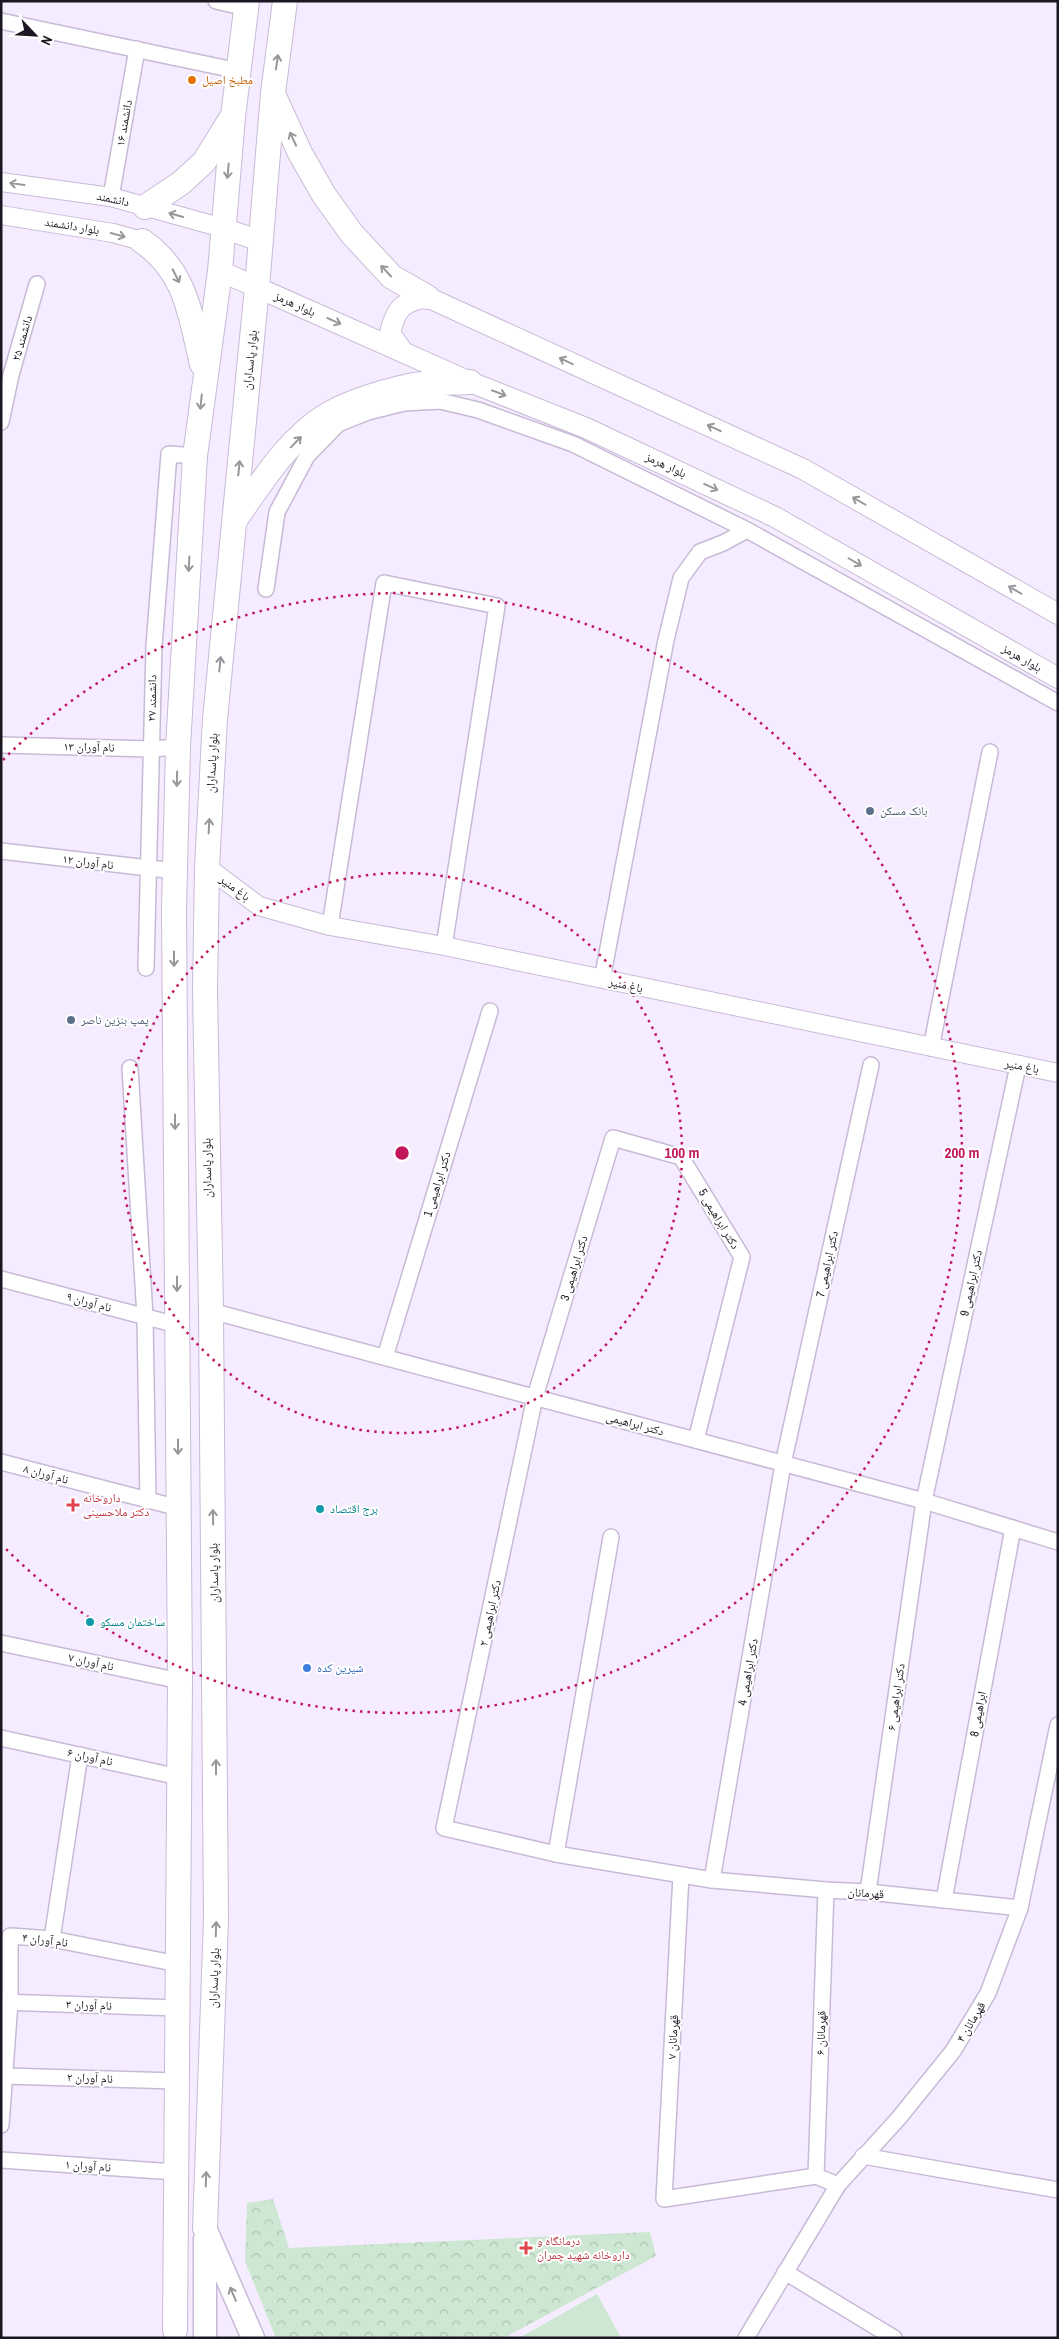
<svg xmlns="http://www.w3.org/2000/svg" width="1059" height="2339" viewBox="0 0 1059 2339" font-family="'Archivo Narrow','Noto Naskh Arabic',sans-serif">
<defs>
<pattern id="park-crowns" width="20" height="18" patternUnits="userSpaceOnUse" patternTransform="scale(1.25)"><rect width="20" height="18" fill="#cde7d2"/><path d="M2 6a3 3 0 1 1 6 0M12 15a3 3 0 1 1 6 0" fill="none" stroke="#afc5b4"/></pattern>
</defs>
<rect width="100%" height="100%" fill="#f5edff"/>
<path fill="#cde7d2" d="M597 2294 621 2338H519Z"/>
<path fill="url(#park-crowns)" d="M273 2199 289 2248 650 2232 656 2256 504 2338H276L245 2261 247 2203Z"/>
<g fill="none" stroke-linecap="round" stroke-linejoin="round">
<g stroke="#c7bad6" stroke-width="18">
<g id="minor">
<path d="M216 1 246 8"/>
<path d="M1 21 239 71"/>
<path d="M111 197 137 49"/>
<path d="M1 422 11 375 37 284"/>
<path d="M266 589 277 512 307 456 338 424 368 412 404 403 440 401 478 410 573 444 747 530"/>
<path d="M1 745 151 749 178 747"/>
<path d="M1 851 175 871"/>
<path d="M330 926 384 583 497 606 444 946"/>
<path d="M146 968 154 646 169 454 195 456"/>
<path d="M602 980 666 640 681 578 700 552 723 543 747 530 1058 703"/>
<path d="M931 1048 990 752"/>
<path d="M130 1068 145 1317 148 1501"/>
<path d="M1 1279 177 1325"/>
<path d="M211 1311 924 1501 1058 1542"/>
<path d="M385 1357 490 1011"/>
<path d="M696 1440 742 1257 681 1157 613 1138 535 1397 444 1828 556 1854 712 1880 826 1890 868 1892 1020 1908"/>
<path d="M1 1462 179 1508"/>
<path d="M1 1643 180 1681"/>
<path d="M1 1738 179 1777"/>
<path d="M556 1854 611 1537"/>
<path d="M681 1875 664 2199 816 2176 838 2185"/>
<path d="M712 1880 783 1464 871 1065"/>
<path d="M868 1892 924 1501 1018 1066"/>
<path d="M944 1900 1013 1528"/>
<path d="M52 1939 80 1755"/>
<path d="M1 2002 177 2008"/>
<path d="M5 2076 176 2081"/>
<path d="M1 2125 10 2002V1936L52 1939 178 1964"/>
<path d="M863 2156 1058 2190"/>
<path d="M1 2160 175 2172"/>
<path d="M816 2176 826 1890"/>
<path d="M785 2272 894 2338"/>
<path d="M746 2338 838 2185 898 2119 953 2051 988 1993 1020 1908 1058 1725"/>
</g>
</g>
<g stroke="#c7bad6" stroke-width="20">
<g id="tertiary">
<path d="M1 182 111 197 223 228"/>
<path d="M1 215 113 233 142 241"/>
<path d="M207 867 259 906 330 926 444 946 1058 1073"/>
</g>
</g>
<g stroke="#c7bad6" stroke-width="22">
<g id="secondary">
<path d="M223 228 260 241"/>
<path d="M220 271 470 382 586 428 775 517 1058 678"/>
<path d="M403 352 390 333C396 308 402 302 427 297L803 469 1058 614"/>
</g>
</g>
<g stroke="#c7bad6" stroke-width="25">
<g id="primary">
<path d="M205 2228 253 2338"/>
<path d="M205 2239V2338"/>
</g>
</g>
<g stroke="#c7bad6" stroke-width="26">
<g id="trunk">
<path d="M273 94 300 153 324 195 352 234 392 277 427 297"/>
<path d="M145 207 181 183 204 162 230 120"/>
<path d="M142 241C187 272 190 315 202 364"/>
<path d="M235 520C261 483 289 437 329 414 352 401 383 392 409 386 428 382 450 383 470 382"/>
<path d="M205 2228 216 1919 211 1311 205 991 207 867 215 719 257 287 273 93 285 1"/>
<path d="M175 2330 180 1681 174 910 178 747 195 456 220 271 233 117 247 1"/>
</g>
</g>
<use href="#minor" stroke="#fff" stroke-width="15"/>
<use href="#tertiary" stroke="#fff" stroke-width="18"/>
<use href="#secondary" stroke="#fff" stroke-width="20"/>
<use href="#primary" stroke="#fff" stroke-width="22"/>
<use href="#trunk" stroke="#fff" stroke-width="24"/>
</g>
<defs><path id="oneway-shaft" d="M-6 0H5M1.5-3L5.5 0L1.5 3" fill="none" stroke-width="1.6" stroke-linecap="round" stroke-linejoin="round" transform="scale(1.25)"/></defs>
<g stroke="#98969b">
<use href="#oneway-shaft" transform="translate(277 62) rotate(-82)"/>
<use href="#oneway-shaft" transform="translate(293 139) rotate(-115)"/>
<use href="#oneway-shaft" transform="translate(228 171) rotate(95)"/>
<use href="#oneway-shaft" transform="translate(17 184) rotate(-172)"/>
<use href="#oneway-shaft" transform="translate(176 215) rotate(-164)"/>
<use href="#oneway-shaft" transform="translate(118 235) rotate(15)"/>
<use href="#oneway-shaft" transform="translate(386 271) rotate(-133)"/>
<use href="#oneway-shaft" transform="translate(176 276) rotate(63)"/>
<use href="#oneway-shaft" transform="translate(334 321) rotate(24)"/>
<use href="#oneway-shaft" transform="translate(566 361) rotate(-155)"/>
<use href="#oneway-shaft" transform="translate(499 393) rotate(21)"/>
<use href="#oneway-shaft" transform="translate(201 402) rotate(96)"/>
<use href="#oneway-shaft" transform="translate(714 428) rotate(-155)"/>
<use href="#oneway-shaft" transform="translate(296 442) rotate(-46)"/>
<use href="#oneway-shaft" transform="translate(239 468) rotate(-84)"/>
<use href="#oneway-shaft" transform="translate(711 487) rotate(25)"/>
<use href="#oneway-shaft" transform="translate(859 501) rotate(-150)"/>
<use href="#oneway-shaft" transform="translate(855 562) rotate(30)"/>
<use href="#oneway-shaft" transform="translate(189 564) rotate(93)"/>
<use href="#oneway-shaft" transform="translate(1015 590) rotate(-150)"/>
<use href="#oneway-shaft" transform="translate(220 664) rotate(-84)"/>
<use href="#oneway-shaft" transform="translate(177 779) rotate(91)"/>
<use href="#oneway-shaft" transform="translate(209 826) rotate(-87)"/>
<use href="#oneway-shaft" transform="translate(174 959) rotate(90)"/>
<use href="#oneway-shaft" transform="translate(175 1122) rotate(90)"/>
<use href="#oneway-shaft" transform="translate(177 1284) rotate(90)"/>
<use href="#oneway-shaft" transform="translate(178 1447) rotate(90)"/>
<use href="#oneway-shaft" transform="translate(213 1517) rotate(-91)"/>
<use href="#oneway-shaft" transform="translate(216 1767) rotate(-90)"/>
<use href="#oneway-shaft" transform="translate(216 1929) rotate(-88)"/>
<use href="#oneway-shaft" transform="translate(206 2179) rotate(-88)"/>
<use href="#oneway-shaft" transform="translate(233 2294) rotate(-113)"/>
</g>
<g fill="none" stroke="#c2185b" stroke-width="2.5" stroke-dasharray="2.5 5">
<circle cx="402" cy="1153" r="280"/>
<path d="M3 760A560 560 0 1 1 3 1546"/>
</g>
<circle fill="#e8710a" stroke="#fff" stroke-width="2" cx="192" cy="80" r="5"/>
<g fill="#5c6f8a" stroke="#fff" stroke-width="2">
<circle cx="870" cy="811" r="5"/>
<circle cx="71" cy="1020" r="5"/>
</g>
<g fill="#e0444e" stroke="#fff" stroke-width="2">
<path d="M70.5 1497.5h5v5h5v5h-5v5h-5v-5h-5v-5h5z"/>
<path d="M523.5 2240.5h5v5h5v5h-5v5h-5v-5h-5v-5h5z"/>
</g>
<g fill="#0f9aa8" stroke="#fff" stroke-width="2">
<circle cx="320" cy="1509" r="5"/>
<circle cx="90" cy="1622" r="5"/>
</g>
<circle fill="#3f7fe0" stroke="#fff" stroke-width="2" cx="307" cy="1668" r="5"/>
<g text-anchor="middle" stroke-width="4" stroke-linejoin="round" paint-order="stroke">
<g font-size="12" fill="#c56008" stroke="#fff" text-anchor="start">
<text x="202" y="84">مطبخ اصیل</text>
</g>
<g font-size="12" fill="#1b1621" stroke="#fff">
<text transform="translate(124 123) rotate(-80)" y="4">دانشمند ۱۶</text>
<text transform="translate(113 199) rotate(12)" y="4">دانشمند</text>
<text transform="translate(72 226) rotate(9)" y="4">بلوار دانشمند</text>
<text transform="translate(295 304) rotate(24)" y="4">بلوار هرمز</text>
<text transform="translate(22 338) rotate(-74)" y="4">دانشمند ۲۵</text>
<text transform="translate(250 360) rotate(-84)" y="4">بلوار پاسداران</text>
<text transform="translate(666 465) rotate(25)" y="4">بلوار هرمز</text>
<text transform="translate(1022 658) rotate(30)" y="4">بلوار هرمز</text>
<text transform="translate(152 698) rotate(-89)" y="4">دانشمند ۲۷</text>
<text transform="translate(89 747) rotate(1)" y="4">نام آوران ۱۳</text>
<text transform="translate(212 763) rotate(-87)" y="4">بلوار پاسداران</text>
<text transform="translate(88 862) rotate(7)" y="4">نام آوران ۱۲</text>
<text transform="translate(235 888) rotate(37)" y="4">باغ منیر</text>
<text transform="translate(626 985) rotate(12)" y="4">باغ منیر</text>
<text transform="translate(1022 1066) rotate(11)" y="4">باغ منیر</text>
<text transform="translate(207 1168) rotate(-91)" y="4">بلوار پاسداران</text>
<text transform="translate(437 1184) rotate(-73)" y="4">دکتر ابراهیمی 1</text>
<text transform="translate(719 1219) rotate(59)" y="4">دکتر ابراهیمی 5</text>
<text transform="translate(827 1264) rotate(-78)" y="4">دکتر ابراهیمی 7</text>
<text transform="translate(574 1268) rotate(-73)" y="4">دکتر ابراهیمی 3</text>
<text transform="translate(971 1283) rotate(-78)" y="4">دکتر ابراهیمی 9</text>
<text transform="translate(89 1302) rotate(15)" y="4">نام آوران ۹</text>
<text transform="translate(635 1424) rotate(15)" y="4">دکتر ابراهیمی</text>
<text transform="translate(46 1474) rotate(15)" y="4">نام آوران ۸</text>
<text transform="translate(214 1573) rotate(-91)" y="4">بلوار پاسداران</text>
<text transform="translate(490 1613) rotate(-78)" y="4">دکتر ابراهیمی ۲</text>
<text transform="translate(91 1662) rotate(12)" y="4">نام آوران ۷</text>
<text transform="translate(748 1672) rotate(-80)" y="4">دکتر ابراهیمی 4</text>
<text transform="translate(896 1697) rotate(-82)" y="4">دکتر ابراهیمی ۶</text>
<text transform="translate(978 1714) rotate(-80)" y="4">ابراهیمی 8</text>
<text transform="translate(90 1757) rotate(12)" y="4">نام آوران ۶</text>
<text transform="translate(866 1893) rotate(4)" y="4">قهرمانان</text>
<text transform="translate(45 1940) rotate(7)" y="4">نام آوران ۴</text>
<text transform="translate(214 1978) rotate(-88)" y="4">بلوار پاسداران</text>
<text transform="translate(89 2005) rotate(2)" y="4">نام آوران ۳</text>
<text transform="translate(971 2022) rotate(-59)" y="4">قهرمانان ۴</text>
<text transform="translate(821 2033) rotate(-88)" y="4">قهرمانان ۶</text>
<text transform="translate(673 2037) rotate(-87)" y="4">قهرمانان ۷</text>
<text transform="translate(90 2078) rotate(2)" y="4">نام آوران ۲</text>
<text transform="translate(88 2166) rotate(4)" y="4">نام آوران ۱</text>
</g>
<g font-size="12" fill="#4e5e75" stroke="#fff" text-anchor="start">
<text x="880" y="815">بانک مسکن</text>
<text x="81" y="1024">پمپ بنزین ناصر</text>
</g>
<g font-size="12" fill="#be3a42" stroke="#fff" text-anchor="start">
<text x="83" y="1502">داروخانه<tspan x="83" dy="14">دکتر ملاحسینی</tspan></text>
<text x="537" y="2245">درمانگاه و<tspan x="537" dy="14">داروخانه شهید چمران</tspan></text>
</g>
<g font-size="12" fill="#0d838f" stroke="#fff" text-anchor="start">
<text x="330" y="1513">برج اقتصاد</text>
<text x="100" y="1626">ساختمان مسکو</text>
</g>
<g font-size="12" fill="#366cbe" stroke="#fff" text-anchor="start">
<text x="317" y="1672">شیرین کده</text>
</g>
</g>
<circle cx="402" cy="1153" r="8" fill="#c2185b" stroke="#fff" stroke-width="2.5"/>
<g font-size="15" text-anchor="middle" font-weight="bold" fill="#c2185b" stroke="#fff" stroke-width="4" stroke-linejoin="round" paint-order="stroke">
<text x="682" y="1158">100 m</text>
<text x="962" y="1158">200 m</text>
</g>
<rect width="1059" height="2339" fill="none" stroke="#1b1621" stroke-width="5"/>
<g transform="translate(35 35) rotate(115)" stroke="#ffffff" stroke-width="4" paint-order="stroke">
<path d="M0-4L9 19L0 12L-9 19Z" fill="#1b1621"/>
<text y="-8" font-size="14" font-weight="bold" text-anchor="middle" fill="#1b1621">N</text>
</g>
</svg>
